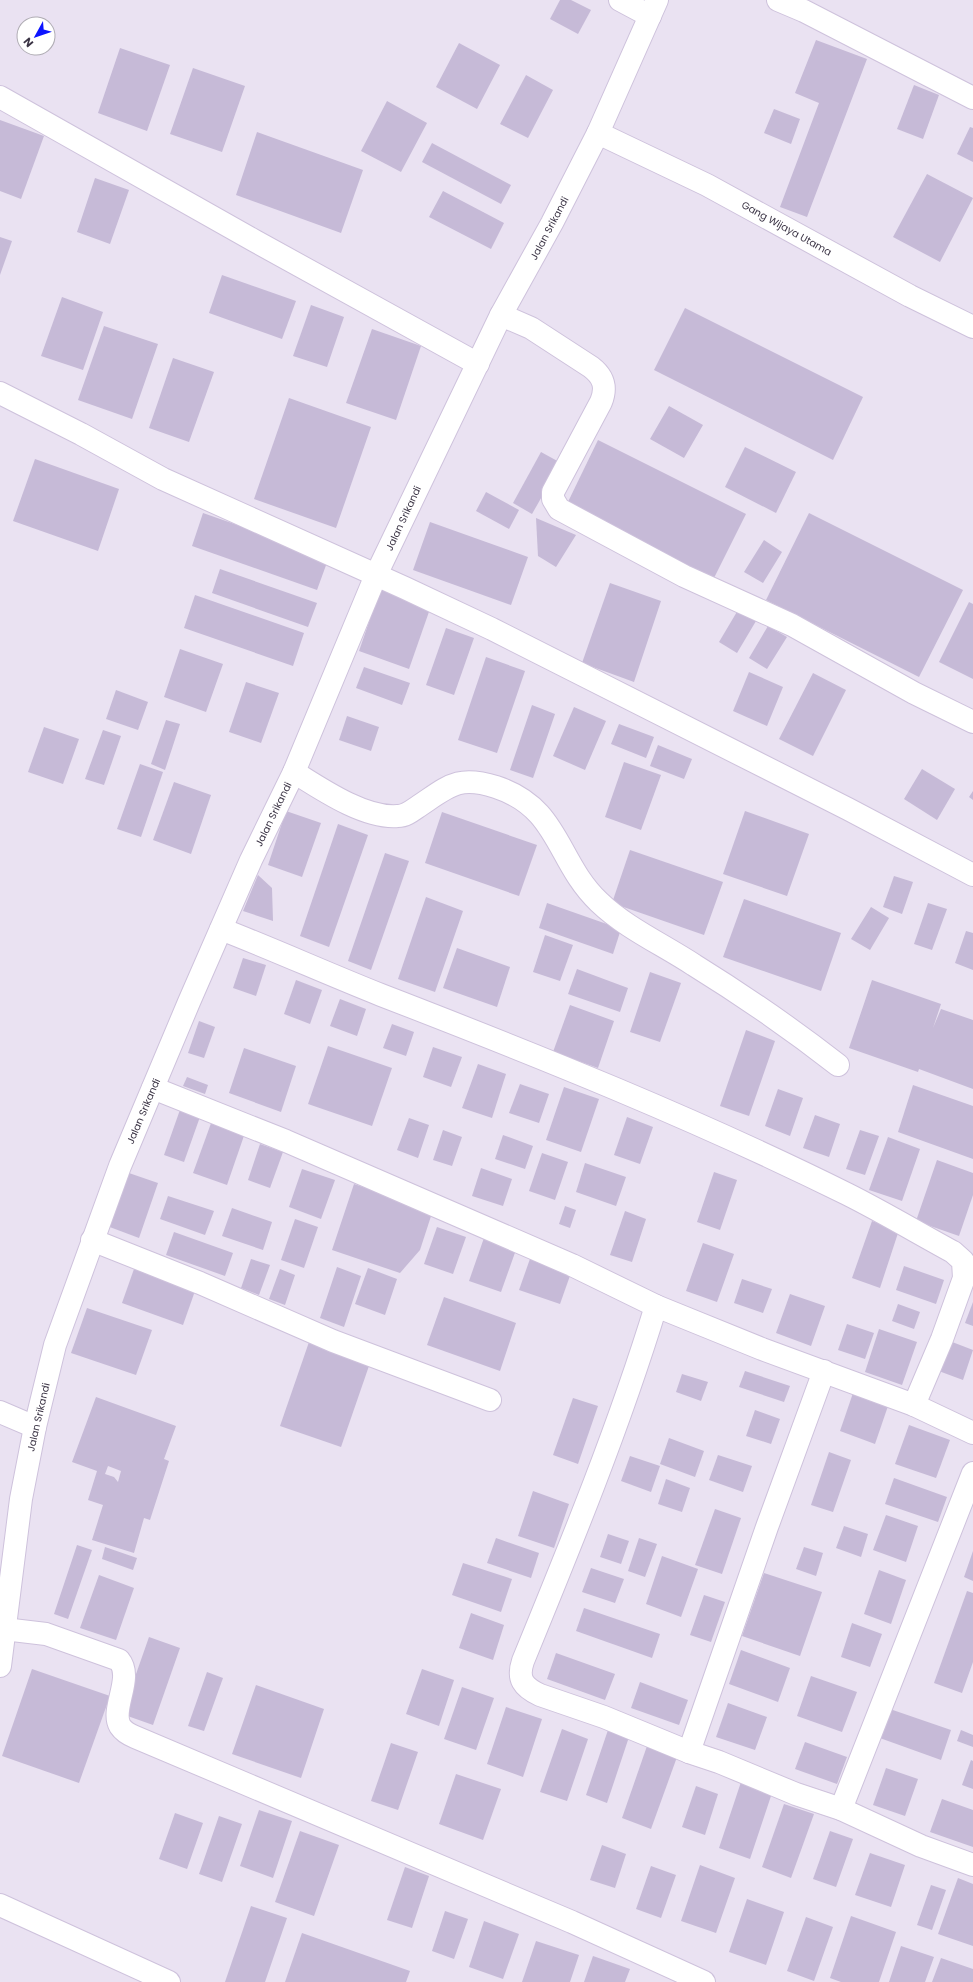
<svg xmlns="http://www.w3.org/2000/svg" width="973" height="1982" viewBox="0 0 973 1982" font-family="Poppins,sans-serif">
<rect width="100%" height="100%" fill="#eae2f2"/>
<g fill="#c6bad7" fill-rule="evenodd">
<path d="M560 0H571L591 10 578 34 550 19Z"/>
<path d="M816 40 867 59 807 217 780 207 819 103 795 93Z"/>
<path d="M459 43 500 65 477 109 436 87Z"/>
<path d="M120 48 170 65 147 131 98 113Z"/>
<path d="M193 68 245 86 222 152 170 134Z"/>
<path d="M526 75 553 90 528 138 500 124Z"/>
<path d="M914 85 939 95 923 139 897 129Z"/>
<path d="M387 101 427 123 401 172 361 151Z"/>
<path d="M774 109 800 119 791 144 764 133Z"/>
<path d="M0 120 44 136 21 199 0 191Z"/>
<path d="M970 127 973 128V162L957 154Z"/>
<path d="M257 132 363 170 341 233 236 195Z"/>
<path d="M432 143 511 185 501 204 422 162Z"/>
<path d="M927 174 973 198 940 262 893 237Z"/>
<path d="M95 178 129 190 110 244 77 232Z"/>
<path d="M443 191 504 223 491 249 429 217Z"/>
<path d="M0 237 12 241 0 275Z"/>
<path d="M222 275 296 301 282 339 209 313Z"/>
<path d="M62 297 103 312 83 370 41 356Z"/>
<path d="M311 305 344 317 327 367 293 356Z"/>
<path d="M685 308 863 397 833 460 654 370Z"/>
<path d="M104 326 158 344 132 419 78 400Z"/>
<path d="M372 329 421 346 396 420 346 403Z"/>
<path d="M173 358 214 372 189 442 149 428Z"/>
<path d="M289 398 371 427 336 528 254 499Z"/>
<path d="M669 406 703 425 684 458 650 439Z"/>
<path d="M598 440 746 514 713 580 566 506Z"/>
<path d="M745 447 796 472 776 513 725 487Z"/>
<path d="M541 452 561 463 532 514 513 503Z"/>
<path d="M35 459 119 489 98 551 13 521Z"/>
<path d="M486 492 519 510 509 529 476 511Z"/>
<path d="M203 513 329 557 317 590 192 546Z"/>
<path d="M809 513 963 590 919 677 766 600Z"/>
<path d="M536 518 576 535 556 567 538 556Z"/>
<path d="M430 522 528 557 511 605 413 570Z"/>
<path d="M764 540 782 552 763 583 744 572Z"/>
<path d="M220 569 317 603 308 627 212 593Z"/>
<path d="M610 583 661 601 634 682 582 663Z"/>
<path d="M381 587 431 606 409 669 359 651Z"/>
<path d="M195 595 304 633 293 666 184 628Z"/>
<path d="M969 602 973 604V679L939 662Z"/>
<path d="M738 610 756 621 737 653 719 642Z"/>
<path d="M768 626 787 637 767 669 749 658Z"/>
<path d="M446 628 474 638 454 695 426 685Z"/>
<path d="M180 649 223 664 206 712 164 697Z"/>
<path d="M486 657 525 671 497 753 458 740Z"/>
<path d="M364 667 410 683 402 705 356 688Z"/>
<path d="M749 672 783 687 767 726 733 711Z"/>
<path d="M813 673 846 690 813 756 779 739Z"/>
<path d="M246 682 279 693 261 743 229 732Z"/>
<path d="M116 690 148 702 138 730 106 719Z"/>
<path d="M532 705 555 714 533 778 510 770Z"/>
<path d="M574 707 606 721 585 770 553 756Z"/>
<path d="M347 716 379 727 371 751 339 740Z"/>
<path d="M166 720 180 724 165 770 151 764Z"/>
<path d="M619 724 654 737 646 758 611 744Z"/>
<path d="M44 727 79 739 63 784 28 772Z"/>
<path d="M103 730 121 736 104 785 85 779Z"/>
<path d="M658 745 692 759 684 779 650 766Z"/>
<path d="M624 762 661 775 641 830 605 817Z"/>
<path d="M140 764 163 772 141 837 117 829Z"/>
<path d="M922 769 955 789 937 820 904 799Z"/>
<path d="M174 782 211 795 191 854 153 840Z"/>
<path d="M973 791V800L969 797Z"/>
<path d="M286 811 321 823 302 877 268 865Z"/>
<path d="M745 811 809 834 787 896 723 874Z"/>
<path d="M442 812 537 845 519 896 425 863Z"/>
<path d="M338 824 368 835 329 947 300 936Z"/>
<path d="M630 850 723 882 704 935 612 903Z"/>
<path d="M385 853 409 861 371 970 348 961Z"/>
<path d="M258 875 272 888 273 921 243 911Z"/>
<path d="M894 876 913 882 902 914 883 907Z"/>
<path d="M426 897 463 911 435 992 398 979Z"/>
<path d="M744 899 841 933 821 991 723 957Z"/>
<path d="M547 903 621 929 613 954 539 928Z"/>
<path d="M928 903 947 909 932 950 914 944Z"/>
<path d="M871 907 889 918 870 950 851 939Z"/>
<path d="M966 931 973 933V970L955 963Z"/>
<path d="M545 935 573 945 560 981 533 972Z"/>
<path d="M457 948 510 967 497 1007 443 988Z"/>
<path d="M243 958 266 965 256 996 233 988Z"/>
<path d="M577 969 628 988 620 1012 568 994Z"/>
<path d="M650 972 681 983 660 1042 630 1032Z"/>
<path d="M296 980 322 990 310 1024 284 1014Z"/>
<path d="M872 980 941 1004 933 1028 941 1009 973 1020V1089L919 1069 918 1072 849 1048Z"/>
<path d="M340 999 366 1009 357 1036 330 1026Z"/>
<path d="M570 1005 614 1021 598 1068 553 1052Z"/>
<path d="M199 1021 215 1027 204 1058 188 1053Z"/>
<path d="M392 1024 414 1032 406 1056 383 1048Z"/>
<path d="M746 1030 775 1041 749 1116 720 1106Z"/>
<path d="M328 1046 392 1068 372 1126 308 1104Z"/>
<path d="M433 1047 462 1057 451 1087 423 1077Z"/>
<path d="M244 1048 296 1066 281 1112 229 1093Z"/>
<path d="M478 1064 506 1074 492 1118 462 1108Z"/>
<path d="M187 1077 208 1085 205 1094 183 1086Z"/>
<path d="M520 1084 549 1094 539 1123 509 1113Z"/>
<path d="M913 1085 973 1106V1159L898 1132Z"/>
<path d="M564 1087 599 1099 581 1152 546 1140Z"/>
<path d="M778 1089 803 1098 790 1136 765 1126Z"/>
<path d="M181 1107 201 1114 184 1162 164 1155Z"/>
<path d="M214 1115 247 1127 227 1185 193 1173Z"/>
<path d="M815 1115 840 1124 829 1157 803 1148Z"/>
<path d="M627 1117 653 1127 640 1164 614 1155Z"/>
<path d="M409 1118 429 1125 418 1158 397 1150Z"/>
<path d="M443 1130 462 1137 452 1166 433 1160Z"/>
<path d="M860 1130 879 1136 865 1175 846 1169Z"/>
<path d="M503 1135 533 1146 525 1169 495 1159Z"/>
<path d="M888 1137 920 1149 902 1201 869 1190Z"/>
<path d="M260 1144 283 1152 270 1188 248 1180Z"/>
<path d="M542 1153 568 1162 555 1200 529 1191Z"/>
<path d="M937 1160 973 1173V1195L959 1236 916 1221Z"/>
<path d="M585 1163 626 1177 616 1206 576 1192Z"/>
<path d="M481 1168 512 1179 503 1206 472 1196Z"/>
<path d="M302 1169 335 1180 321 1219 289 1207Z"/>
<path d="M126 1172 158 1183 139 1238 107 1226Z"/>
<path d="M714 1172 737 1180 720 1230 697 1222Z"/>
<path d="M354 1184 433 1210 420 1250 400 1273 332 1250Z"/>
<path d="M168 1196 214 1211 205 1235 160 1219Z"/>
<path d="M565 1206 576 1210 570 1228 559 1224Z"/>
<path d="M232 1208 272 1222 263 1250 222 1236Z"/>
<path d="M625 1211 646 1219 632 1262 610 1255Z"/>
<path d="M295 1219 318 1227 304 1268 281 1260Z"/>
<path d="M872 1221 899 1230 880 1288 852 1278Z"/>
<path d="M437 1227 466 1237 453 1274 424 1264Z"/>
<path d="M174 1232 233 1253 225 1276 166 1255Z"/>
<path d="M485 1235 517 1247 501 1292 469 1281Z"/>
<path d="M703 1243 734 1254 717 1302 686 1291Z"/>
<path d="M531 1256 572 1270 560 1304 519 1290Z"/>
<path d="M251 1259 270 1265 259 1295 241 1288Z"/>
<path d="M904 1266 944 1280 936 1304 896 1290Z"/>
<path d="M337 1267 361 1276 344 1327 320 1318Z"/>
<path d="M368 1268 397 1279 385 1315 355 1304Z"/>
<path d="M134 1269 195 1291 183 1325 122 1303Z"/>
<path d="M280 1269 295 1275 285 1305 269 1299Z"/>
<path d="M742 1279 772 1289 763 1313 734 1303Z"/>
<path d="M790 1294 825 1306 811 1346 776 1333Z"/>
<path d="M444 1297 516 1323 500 1371 427 1345Z"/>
<path d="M973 1302V1326L965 1323Z"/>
<path d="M898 1304 920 1312 914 1329 892 1321Z"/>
<path d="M87 1308 152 1330 136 1375 71 1353Z"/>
<path d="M847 1324 874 1333 865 1359 838 1350Z"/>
<path d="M879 1329 917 1342 902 1385 865 1372Z"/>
<path d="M947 1340 973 1350 963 1380 936 1370Z"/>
<path d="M309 1342 370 1363 341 1447 280 1426Z"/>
<path d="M745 1371 790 1386 784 1402 739 1387Z"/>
<path d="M682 1374 708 1382 701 1401 676 1392Z"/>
<path d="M853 1393 888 1406 875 1444 840 1431Z"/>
<path d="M96 1397 176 1426 164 1459 169 1461 150 1520 144 1518 134 1553 92 1540 103 1505 88 1500 97 1471 72 1462ZM108 1466 121 1471 118 1482 114 1477 105 1474Z"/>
<path d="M573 1398 598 1406 578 1464 553 1455Z"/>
<path d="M755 1410 780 1419 771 1444 746 1436Z"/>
<path d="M909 1425 950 1440 936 1478 895 1464Z"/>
<path d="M669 1438 704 1451 695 1477 660 1464Z"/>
<path d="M829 1452 851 1460 833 1512 811 1505Z"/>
<path d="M718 1455 752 1466 743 1492 709 1480Z"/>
<path d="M630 1456 660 1466 651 1492 621 1481Z"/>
<path d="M894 1478 947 1497 938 1522 885 1504Z"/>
<path d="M666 1479 690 1488 682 1512 658 1504Z"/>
<path d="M533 1491 569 1504 554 1548 518 1536Z"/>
<path d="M715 1509 741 1518 722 1574 695 1565Z"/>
<path d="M886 1515 918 1526 906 1562 873 1550Z"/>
<path d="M844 1526 868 1534 861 1557 836 1548Z"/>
<path d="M608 1534 629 1541 621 1564 600 1557Z"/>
<path d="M496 1538 539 1553 531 1578 487 1563Z"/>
<path d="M639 1538 657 1544 645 1577 628 1571Z"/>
<path d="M77 1545 92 1550 68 1619 54 1614Z"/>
<path d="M105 1547 137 1558 133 1570 102 1559Z"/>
<path d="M804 1547 823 1553 816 1576 796 1569Z"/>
<path d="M973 1551V1581L964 1577Z"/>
<path d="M662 1556 698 1569 681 1617 646 1604Z"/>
<path d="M463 1563 512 1579 501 1612 452 1595Z"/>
<path d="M591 1568 624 1579 615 1603 582 1592Z"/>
<path d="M879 1570 906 1580 891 1624 864 1614Z"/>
<path d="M764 1573 822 1592 800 1656 742 1636Z"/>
<path d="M99 1575 134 1588 116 1640 80 1628Z"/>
<path d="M967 1591 973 1593V1662L962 1693 934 1683Z"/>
<path d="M704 1595 725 1602 711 1642 690 1635Z"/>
<path d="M584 1608 660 1634 652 1658 576 1631Z"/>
<path d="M471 1613 504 1625 493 1660 459 1648Z"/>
<path d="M852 1623 882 1634 870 1667 841 1657Z"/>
<path d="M149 1637 180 1648 153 1725 122 1714Z"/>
<path d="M741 1650 790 1668 778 1702 729 1684Z"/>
<path d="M556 1653 615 1674 605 1700 547 1679Z"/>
<path d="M32 1669 110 1696 79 1783 2 1756Z"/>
<path d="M422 1669 454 1680 439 1726 406 1714Z"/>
<path d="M207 1672 223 1678 204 1731 188 1726Z"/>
<path d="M811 1676 857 1692 842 1732 797 1716Z"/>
<path d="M640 1682 688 1700 679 1725 631 1708Z"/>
<path d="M256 1685 324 1709 301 1778 232 1754Z"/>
<path d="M462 1687 494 1698 476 1750 444 1739Z"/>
<path d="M728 1703 767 1717 755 1750 716 1737Z"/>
<path d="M506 1707 542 1719 523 1777 487 1764Z"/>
<path d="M887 1708 951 1730 941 1760 877 1737Z"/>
<path d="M609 1727 630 1734 607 1803 586 1795Z"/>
<path d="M562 1729 588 1739 567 1801 540 1792Z"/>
<path d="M961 1730 973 1735V1747L957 1741Z"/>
<path d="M805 1742 847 1757 837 1784 795 1769Z"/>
<path d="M391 1743 418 1752 398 1810 371 1801Z"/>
<path d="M647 1746 677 1757 651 1829 622 1818Z"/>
<path d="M971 1760 973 1761V1789L962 1785Z"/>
<path d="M886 1768 918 1779 905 1816 873 1805Z"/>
<path d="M456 1774 501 1789 483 1840 439 1824Z"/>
<path d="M742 1779 773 1790 750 1859 719 1848Z"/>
<path d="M696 1786 718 1794 705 1835 682 1827Z"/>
<path d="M942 1799 973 1810V1847L930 1832Z"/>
<path d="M784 1804 814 1814 791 1878 762 1867Z"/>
<path d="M259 1810 292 1821 273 1878 240 1866Z"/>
<path d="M175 1813 203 1823 187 1869 159 1859Z"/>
<path d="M219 1816 242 1824 222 1882 199 1874Z"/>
<path d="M300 1831 339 1845 314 1916 275 1902Z"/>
<path d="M830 1831 853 1839 836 1887 813 1879Z"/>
<path d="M602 1845 626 1854 615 1888 590 1880Z"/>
<path d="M870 1853 905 1865 891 1907 855 1895Z"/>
<path d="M700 1865 735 1878 716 1933 681 1921Z"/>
<path d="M651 1866 676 1875 661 1918 636 1909Z"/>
<path d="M405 1867 429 1876 412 1928 387 1920Z"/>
<path d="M958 1878 973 1884V1946L938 1934Z"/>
<path d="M931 1885 946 1890 932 1930 917 1925Z"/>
<path d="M747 1899 784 1912 766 1965 729 1952Z"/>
<path d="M251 1906 287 1918 265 1982H225Z"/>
<path d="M445 1911 468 1919 454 1959 432 1951Z"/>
<path d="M851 1916 896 1932 879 1982H841L830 1978Z"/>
<path d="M806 1917 833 1927 814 1981 787 1971Z"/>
<path d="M484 1921 519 1934 503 1979 469 1967Z"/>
<path d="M302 1933 410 1971 406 1982H285Z"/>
<path d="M536 1941 579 1955 570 1982H522Z"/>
<path d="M901 1946 934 1957 925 1982H889Z"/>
<path d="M593 1956 630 1969 625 1982H584Z"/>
<path d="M941 1958 973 1969V1982H932Z"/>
</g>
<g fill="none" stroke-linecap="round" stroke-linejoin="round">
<g stroke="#cec2dc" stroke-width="24">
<g id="minor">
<path d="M620 0 650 16"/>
<path d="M778 0 804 11 973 98"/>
<path d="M0 97 255 241 478 364"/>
<path d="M598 133 707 185 910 296 973 327"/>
<path d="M501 315 531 328 591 367C604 377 607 387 601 402L553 492V499L559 509 684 576 792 625 914 693 973 722"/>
<path d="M0 393 81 434 163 479 405 588 492 629 848 809 973 875"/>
<path d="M294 772C321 789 365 819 398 816 406 816 413 810 419 806 449 786 458 775 496 787 560 808 556 861 599 902 626 928 662 944 694 965 744 996 792 1029 838 1065"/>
<path d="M221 929C275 950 328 974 381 995 539 1056 696 1119 847 1194 883 1212 918 1233 953 1252L963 1261 964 1278 942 1339 914 1405"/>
<path d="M153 1088 286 1141 572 1265 656 1306 762 1349 914 1405 973 1433"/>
<path d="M92 1240 200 1283 333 1341 490 1400"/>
<path d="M656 1306C619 1427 571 1544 523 1661 517 1679 523 1687 540 1695L604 1717 689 1752 719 1762 796 1794 841 1809 921 1846 973 1865"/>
<path d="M0 1412 35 1427"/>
<path d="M4 1629 46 1634 119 1660C134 1678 110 1709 120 1726 124 1732 130 1735 135 1737L572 1922 704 1982"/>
<path d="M0 1666 21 1499 35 1427 55 1345 120 1166 189 1002 251 860 294 772 376 575 501 315 552 223 598 133 657 0"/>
<path d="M689 1752 767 1527 824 1371"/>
<path d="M841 1809 973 1473"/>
<path d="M0 1905 169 1982"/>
</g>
</g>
<use href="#minor" stroke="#fff" stroke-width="22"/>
</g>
<g text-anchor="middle" stroke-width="4" stroke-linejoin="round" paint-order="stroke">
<g font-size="10" fill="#3a3344" stroke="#fff">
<text transform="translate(549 228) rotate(-62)" y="4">Jalan Srikandi</text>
<text transform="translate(787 228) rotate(29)" y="4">Gang Wijaya Utama</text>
<text transform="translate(403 518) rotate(-65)" y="4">Jalan Srikandi</text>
<text transform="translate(273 814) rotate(-64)" y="4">Jalan Srikandi</text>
<text transform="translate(143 1111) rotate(-67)" y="4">Jalan Srikandi</text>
<text transform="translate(38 1417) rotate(-77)" y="4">Jalan Srikandi</text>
</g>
</g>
<g transform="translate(36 36) rotate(230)"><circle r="19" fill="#ffffff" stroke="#b0adb4"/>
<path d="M0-3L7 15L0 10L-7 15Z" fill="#0c14ff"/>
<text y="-6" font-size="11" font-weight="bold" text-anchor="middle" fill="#3a3344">N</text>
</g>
</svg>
